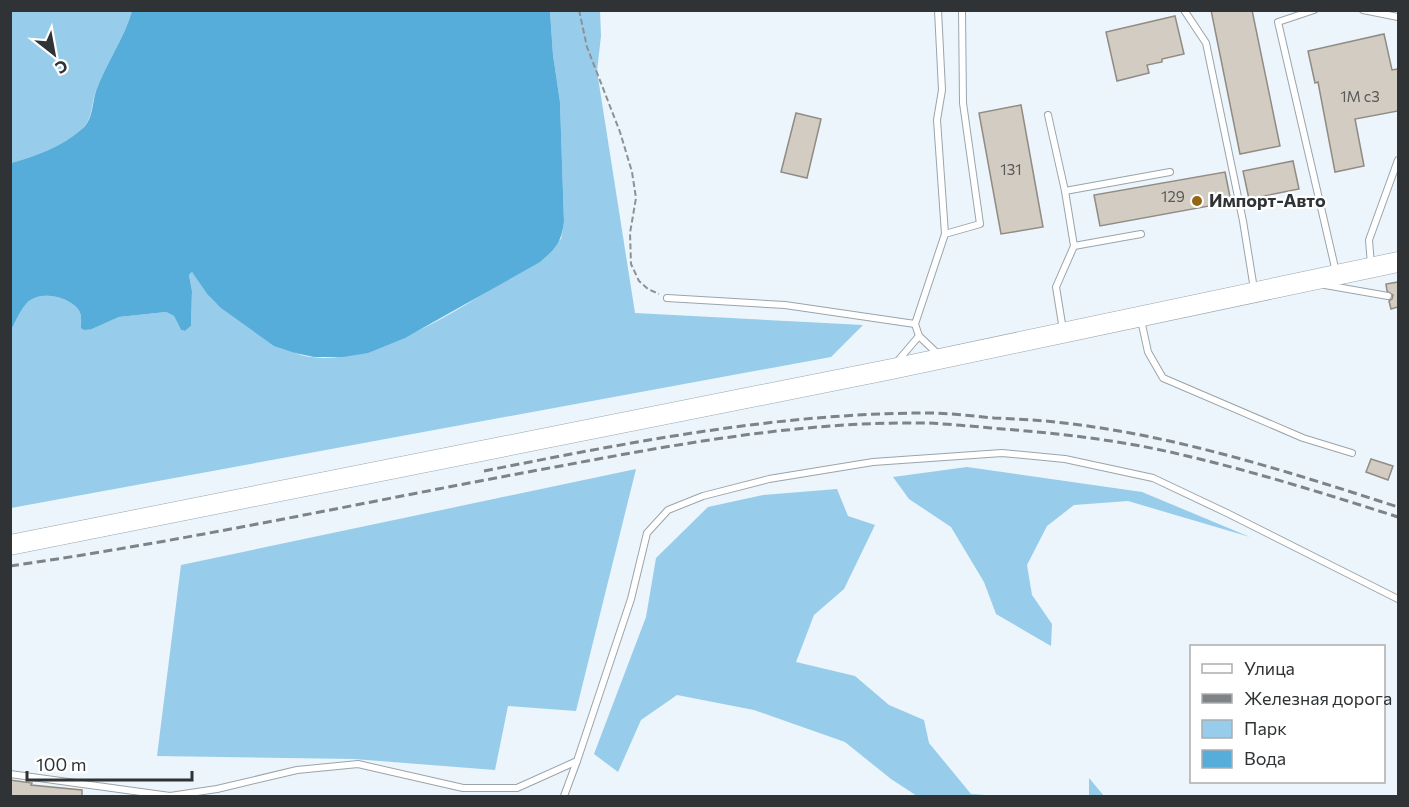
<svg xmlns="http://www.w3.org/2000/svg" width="1409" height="807" viewBox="0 0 1409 807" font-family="Commissioner,sans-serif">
<rect width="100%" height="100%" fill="#ebf5fb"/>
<g fill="#97ccea">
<path d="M11 11H132C124 39 106 63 96 91 91 104 93 119 82 129 63 146 34 157 11 163Z"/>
<path d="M550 11H600L601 36 597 71 635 313 863 325 831 357 11 508V330C16 321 21 308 29 301 42 291 67 296 78 309 82 314 81 321 81 328L92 329 119 317 166 312 174 316 181 330 185 331 191 326 192 291 189 275 192 272C200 279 204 290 211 298 228 315 250 327 271 339 279 344 287 350 295 353 368 381 504 282 561 239L564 222 560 102 553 55Z"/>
<path d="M967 467 1142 492 1250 537 1128 501 1074 505 1047 526 1027 565 1032 595 1052 624 1051 646 996 614 984 582 951 527 909 499 893 477Z"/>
<path d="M636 469 576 711 508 706 495 770 354 759 157 756 181 565Z"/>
<path d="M837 489 848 516 875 525 844 589 814 615 796 662 855 676 889 705 924 720 929 743 971 794 999 796H917L891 779 845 742 754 710 677 695 641 720 618 772 594 754 646 617 656 558 708 507 763 495Z"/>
<path d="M1089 778 1104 796H1089Z"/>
</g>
<path fill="#57adda" d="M132 11H550L553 55 560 102 564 222C561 243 556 248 540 262L405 338 368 353 343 357H314L295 353 274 346 221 308 208 295 192 272 189 275 192 291 191 326 185 331 181 330 174 316 166 312 119 317 92 329 84 330 81 328C81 321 82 314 78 309 67 296 42 291 29 301 21 308 16 321 11 330V163C34 157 63 146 82 129 93 120 92 104 96 91 106 63 124 39 132 11Z"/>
<g fill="#d2ccc3" stroke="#918b84" stroke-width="1.5">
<path d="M1211 10H1252L1280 146 1240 154Z"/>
<path d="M1175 16 1184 54 1162 59V62L1147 65 1149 73 1117 81 1106 32Z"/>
<path d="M1384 34 1392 70 1398 69V111L1355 119 1364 166 1335 172 1318 82 1315 83 1308 51Z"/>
<path d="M1021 105 1043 227 1001 234 979 113Z"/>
<path d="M796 113 821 119 807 178 781 172Z"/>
<path d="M1293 161 1299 189 1249 199 1243 171Z"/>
<path d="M1225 172 1231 202 1100 226 1094 195Z"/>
<path d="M1398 282V307L1391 309 1389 301 1392 299 1393 295 1387 291 1386 284Z"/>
<path d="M1371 459 1393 466 1388 480 1366 472Z"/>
<path d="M10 780 32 783 31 785 82 790V796H10Z"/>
</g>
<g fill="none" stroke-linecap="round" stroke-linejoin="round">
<g stroke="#9ba4aa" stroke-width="8">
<g id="service">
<path d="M938 10 942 90 937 120 945 234 915 324 919 336 940 356"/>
<path d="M1184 10 1206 43 1243 221 1254 289"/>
<path d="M1314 10 1278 22 1336 272"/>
<path d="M1363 10 1398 17"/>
<path d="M1048 115 1065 191 1074 246 1056 287 1063 330"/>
<path d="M1065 191 1170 172"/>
<path d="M945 234 980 224 963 103 962 10"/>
<path d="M1074 246 1141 234"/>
<path d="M1371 265 1369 240 1398 160"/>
<path d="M1325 285 1388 296"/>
<path d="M667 298 785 305 915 324"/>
<path d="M1141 320 1148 352 1163 378 1303 438 1352 453"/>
<path d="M896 363 919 336"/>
<path d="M10 774 170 796 217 789 297 770 358 764 463 788H517L577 761 631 599 647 533 668 510 703 496 769 479 873 462 1002 453 1065 459 1153 478 1227 513 1398 599"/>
<path d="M564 796 577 761"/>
</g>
</g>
<g stroke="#9ba4aa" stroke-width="21">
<path id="primary" d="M10 545 892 369 1398 262"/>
</g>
<path stroke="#8c9296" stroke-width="2" stroke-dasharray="6 3" stroke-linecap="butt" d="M579 10 587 47 620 132 632 172 636 198 630 233 631 264 639 281 648 289 659 294"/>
<use href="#service" stroke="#fff" stroke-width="6"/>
<use href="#primary" stroke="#fff" stroke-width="20"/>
<g stroke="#7d8387" stroke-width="3" stroke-dasharray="9 4.5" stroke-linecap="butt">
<path d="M484 471C631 442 779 413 928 413 950 413 972 416 994 418 1017 419 1040 420 1064 423 1178 436 1289 472 1398 507"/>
<path d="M10 566C193 540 373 500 555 467 678 444 802 421 927 423 948 424 970 426 991 428 1057 433 1122 440 1187 456 1259 473 1329 495 1398 517"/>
</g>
</g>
<circle fill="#956514" stroke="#fff" stroke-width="2" cx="1197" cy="201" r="6"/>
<g text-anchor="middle" stroke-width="4.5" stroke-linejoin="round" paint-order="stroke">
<g font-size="15" fill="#585958">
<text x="1360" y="102">1М с3</text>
<text x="1011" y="175">131</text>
<text x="1173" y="202">129</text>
</g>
<g font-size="18" font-weight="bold" fill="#2f3335" stroke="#fff" text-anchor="start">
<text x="1209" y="207">Импорт-Авто</text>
</g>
</g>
<rect width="1409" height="807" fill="none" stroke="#2f3335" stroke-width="24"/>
<rect x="1190" y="645" width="195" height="138" fill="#ffffff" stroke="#acadae" stroke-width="1.5"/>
<rect x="1202" y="664" width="30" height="9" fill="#ffffff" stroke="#acadae" stroke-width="1.5"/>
<text x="1244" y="675" font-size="18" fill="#2f3335">Улица</text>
<rect x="1202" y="694" width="30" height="9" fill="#7d8387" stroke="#acadae" stroke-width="1.5"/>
<text x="1244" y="705" font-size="18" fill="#2f3335">Железная дорога</text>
<rect x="1202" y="720" width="30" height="18" fill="#97ccea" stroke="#acadae" stroke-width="1.5"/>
<text x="1244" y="735" font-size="18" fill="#2f3335">Парк</text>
<rect x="1202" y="750" width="30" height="18" fill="#57adda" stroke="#acadae" stroke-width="1.5"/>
<text x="1244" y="765" font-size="18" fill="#2f3335">Вода</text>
<g transform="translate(54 54) rotate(149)" stroke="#ffffff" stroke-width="4.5" paint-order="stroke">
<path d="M0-4.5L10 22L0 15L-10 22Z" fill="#2f3335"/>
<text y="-9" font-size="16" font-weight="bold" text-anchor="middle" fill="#2f3335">С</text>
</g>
<path d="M27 771v9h165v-9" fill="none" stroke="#2f3335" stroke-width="3"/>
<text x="36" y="771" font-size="18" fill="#2f3335" stroke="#ffffff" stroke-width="4.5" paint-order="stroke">100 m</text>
</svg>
